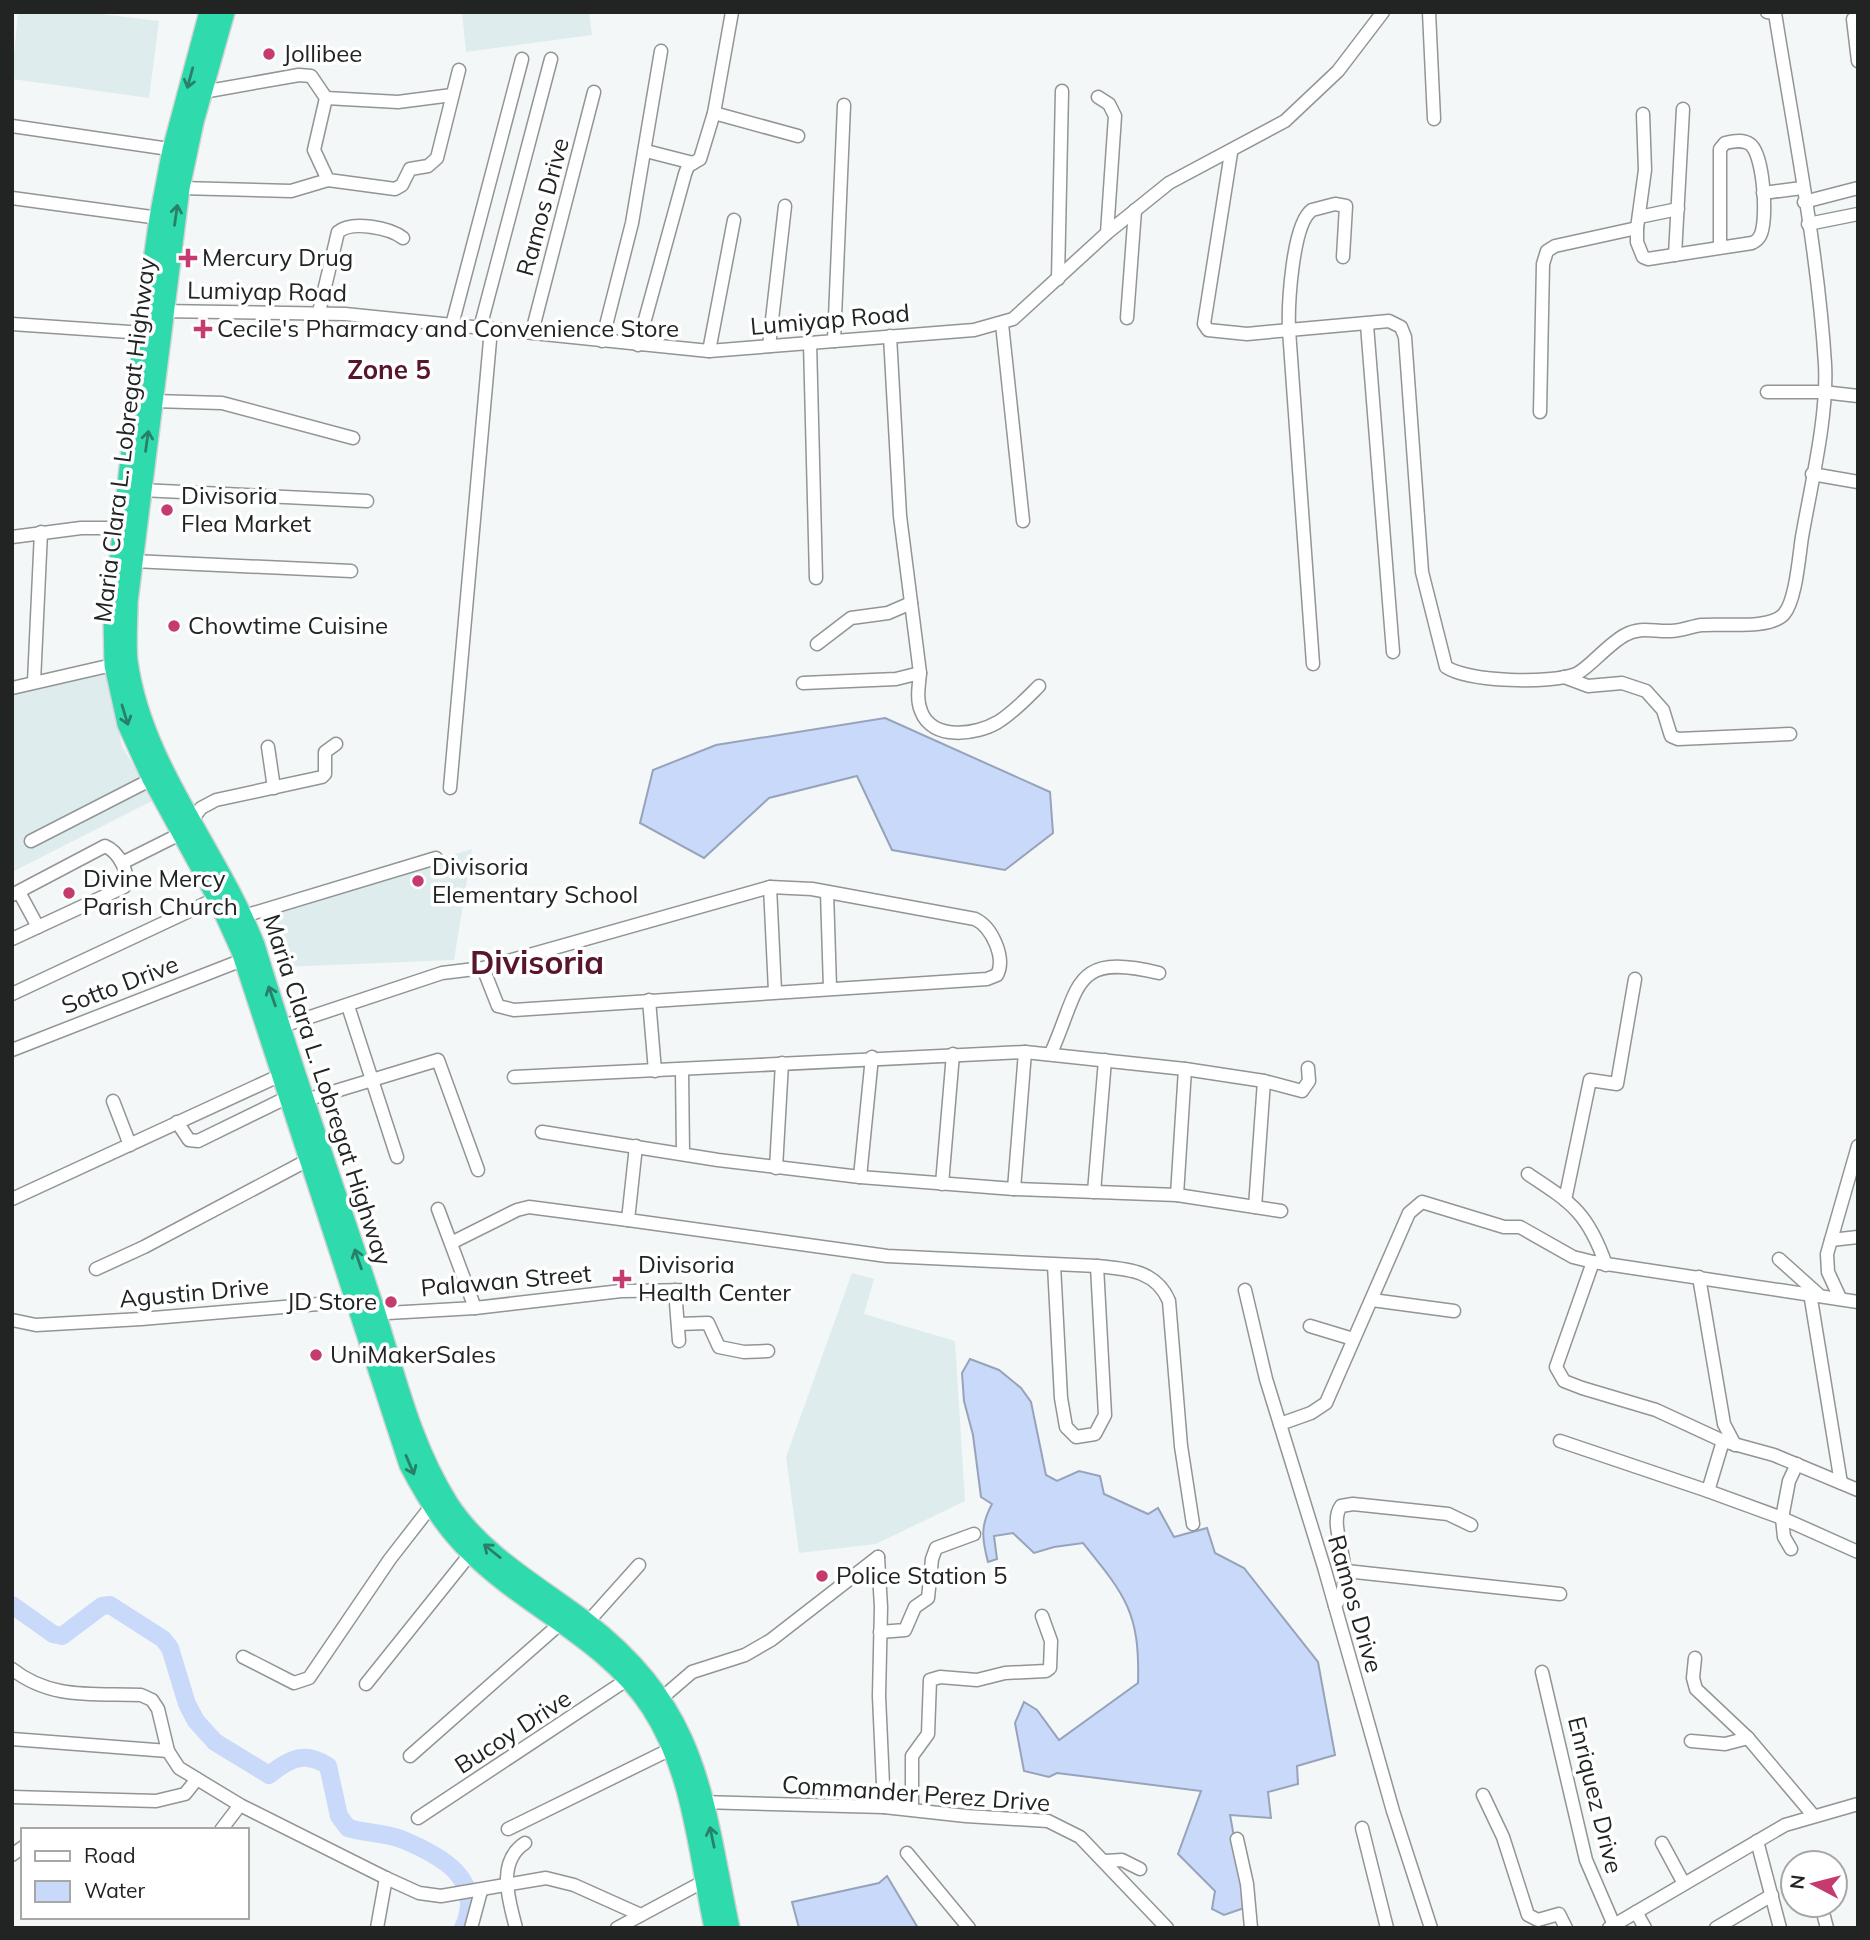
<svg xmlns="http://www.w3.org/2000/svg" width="1870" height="1940" viewBox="0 0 1870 1940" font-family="Mulish,sans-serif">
<rect width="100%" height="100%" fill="#f3f7f7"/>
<g fill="#dfeced">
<path d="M18 12H84L159 21 149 98 12 79Z"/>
<path d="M462 12H589L592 35 466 52Z"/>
<path d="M106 670 122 746 154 800 12 872V693Z"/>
<path d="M472 849 454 960 282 967 264 912Z"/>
<path d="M852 1273 874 1279 864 1314 955 1341 965 1501 876 1544 799 1553 786 1457Z"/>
</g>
<g fill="#c9d9fa" stroke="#97a3ba" stroke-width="2">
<path d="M885 718 1050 792 1053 833 1005 870 892 850 857 776 769 798 704 858 640 823 653 770 716 745Z"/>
<path d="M970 1359 999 1370 1021 1388 1031 1402 1046 1475 1057 1481 1079 1471 1100 1476 1104 1494 1148 1514 1158 1508 1174 1537 1207 1528 1215 1553 1244 1568 1318 1662 1335 1755 1297 1766 1298 1784 1268 1792 1271 1818 1230 1815 1247 1907 1224 1915 1212 1909 1215 1891 1178 1854 1201 1791 1057 1773 1049 1777 1024 1771 1015 1723 1024 1702 1037 1710 1059 1740 1138 1683C1140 1613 1126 1596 1083 1543L1054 1547 1034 1553 1013 1533 994 1536 997 1559 988 1562C982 1539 980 1526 992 1504L981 1497 973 1435 964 1401 962 1373Z"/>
<path d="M887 1876 918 1928H799L792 1902 879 1883Z"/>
</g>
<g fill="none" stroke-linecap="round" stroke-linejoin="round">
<path stroke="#c9d9fa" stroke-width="18" d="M12 1605 53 1634 62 1636 102 1606 110 1605 163 1639 170 1648 187 1704 196 1721 215 1742 269 1775C290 1758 305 1751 328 1766L339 1816 348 1828C365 1833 385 1833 401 1839 440 1855 486 1879 463 1928"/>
<g stroke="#919595" stroke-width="15">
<g id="minor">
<path d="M1429 12 1434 119"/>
<path d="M1858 19H1853L1858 61"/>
<path d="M203 92 299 75 311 76 326 98 314 150 328 180 395 189 402 185 410 169 428 166 437 158 459 70"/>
<path d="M1098 97 1109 104 1115 116 1107 233"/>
<path d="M326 98 398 102 452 95"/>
<path d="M714 113 798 136"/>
<path d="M1643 114 1645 170 1637 228V242L1643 257 1648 259 1752 243C1756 241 1757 241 1760 236 1768 222 1764 157 1751 145 1744 139 1734 141 1725 143L1720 149V248"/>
<path d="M12 126 176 150"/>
<path d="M646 151 693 163"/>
<path d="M1231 153 1204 324 1208 330 1247 334 1289 330 1313 664"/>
<path d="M180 188 291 191 328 180"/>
<path d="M1763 193 1802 188"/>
<path d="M12 198 159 218"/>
<path d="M1804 202 1858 188"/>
<path d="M1639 217 1678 209"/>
<path d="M1808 224 1858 214"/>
<path d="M1675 255 1683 109"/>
<path d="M1343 257 1346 206 1335 204 1312 210C1292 224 1288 306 1289 330L1389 321 1401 327 1405 337 1422 572 1446 667C1469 682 1550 684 1576 674 1588 669 1608 644 1625 635 1641 626 1654 632 1671 631 1682 631 1692 626 1702 625 1723 623 1770 630 1784 614 1796 600 1799 556 1802 537 1811 485 1828 416 1825 364 1818 250 1793 127 1775 13L1767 12"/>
<path d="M1058 279 1062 91"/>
<path d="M160 311 345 314 709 351 974 330 1013 319 1107 233 1169 183 1285 121 1338 71 1383 12"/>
<path d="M319 312 338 232C352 220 390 228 403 238"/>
<path d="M1127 318 1135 210"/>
<path d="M12 324 144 333"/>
<path d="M1002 324 1023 521"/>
<path d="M452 325 522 59"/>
<path d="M1367 325 1393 652"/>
<path d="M480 328 551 59"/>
<path d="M532 332 594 92"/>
<path d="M602 341 632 223 661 51"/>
<path d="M834 341 844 105"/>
<path d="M810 343 816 578"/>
<path d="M638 345 685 174 688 166 700 159 714 113 732 12"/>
<path d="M769 346 785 206"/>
<path d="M709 351 734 220"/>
<path d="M1767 392H1823L1858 396"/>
<path d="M153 401 222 403 353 438"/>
<path d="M1540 412 1543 264 1547 251 1555 246 1637 228"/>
<path d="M1812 474 1858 482"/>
<path d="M141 490 367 501"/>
<path d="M12 537 81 528H127"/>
<path d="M133 561 351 571"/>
<path d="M817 644 851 618 888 613 911 603"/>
<path d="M920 673C919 685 916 699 921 711 932 741 976 735 998 722 1014 712 1026 699 1039 686"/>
<path d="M1564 677 1588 686 1622 683 1646 691 1663 710 1671 736 1678 739 1790 734"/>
<path d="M34 682 41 532"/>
<path d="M803 683 896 679 920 673 900 516 890 336"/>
<path d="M12 688 121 663"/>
<path d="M268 747 274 788"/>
<path d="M450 788 491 329"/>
<path d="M31 841 152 779"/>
<path d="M122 863 182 833 201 808 216 800 322 777 325 774V752L336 744"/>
<path d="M770 887 775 991"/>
<path d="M19 892 38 927"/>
<path d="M827 892 830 988"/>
<path d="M12 895 105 846C119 852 131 874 124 887L12 939"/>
<path d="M244 916 436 858"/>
<path d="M12 994 217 898"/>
<path d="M649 1000 655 1071"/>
<path d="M348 1006 397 1157"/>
<path d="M274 1029 442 973 483 968 770 887 812 889 975 919C992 927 1006 958 997 975L987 979 514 1010 498 1006 483 968"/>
<path d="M12 1050 250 957"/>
<path d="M1051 1053C1081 986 1071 952 1159 973"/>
<path d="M682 1070 683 1154"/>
<path d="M514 1077 1025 1052 1185 1069 1264 1081 1255 1207"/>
<path d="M1264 1081 1302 1091 1309 1081 1308 1068"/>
<path d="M306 1100 438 1060 478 1170"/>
<path d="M113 1101 130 1145"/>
<path d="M177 1122 189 1140 198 1141 290 1096"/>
<path d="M542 1132 718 1160 860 1177 1014 1189 1177 1195 1281 1211"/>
<path d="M636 1146 628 1220 887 1256 1097 1266C1127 1269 1156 1270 1169 1301L1181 1446 1193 1524"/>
<path d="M776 1168 782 1063"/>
<path d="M1528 1174C1572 1203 1588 1213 1606 1265"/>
<path d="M860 1177 872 1057"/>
<path d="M942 1184 953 1054"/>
<path d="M1014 1189 1025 1052"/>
<path d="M1094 1192 1105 1060"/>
<path d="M1177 1195 1185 1069"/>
<path d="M12 1199 283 1074"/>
<path d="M1565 1200 1590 1080 1617 1084 1635 979"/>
<path d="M438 1209 475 1308"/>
<path d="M1831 1240 1858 1237"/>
<path d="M451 1243 517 1210 529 1207 628 1220"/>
<path d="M1779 1259 1818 1294"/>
<path d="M1593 1262 1556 1367 1564 1381 1582 1388 1656 1410 1723 1441 1774 1455 1858 1490"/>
<path d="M1054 1265 1061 1398 1066 1427 1076 1437 1095 1434 1105 1415 1097 1266"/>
<path d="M96 1269 144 1247 308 1160"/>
<path d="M1699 1277 1724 1424 1735 1445"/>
<path d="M675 1290 679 1341"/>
<path d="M1245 1290 1266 1379 1324 1567 1393 1811 1431 1928"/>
<path d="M1810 1293 1841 1483"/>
<path d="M1840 1298 1828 1272 1827 1254 1858 1146"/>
<path d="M1372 1300 1454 1311"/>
<path d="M370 1314 475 1308 621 1291 698 1290"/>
<path d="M12 1320 36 1325 141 1319 354 1301"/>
<path d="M678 1324 708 1323 719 1347 744 1352 768 1351"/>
<path d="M1310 1326 1353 1339"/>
<path d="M1280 1424 1311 1413 1326 1403 1409 1213 1422 1202 1504 1227H1520L1573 1257 1593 1262 1858 1302"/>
<path d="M1560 1441 1708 1491"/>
<path d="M1723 1441 1708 1491 1782 1518 1789 1481 1797 1464"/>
<path d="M1782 1518 1858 1552"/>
<path d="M1782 1518 1784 1537 1791 1549"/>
<path d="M878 1557 881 1607 879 1696 884 1807"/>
<path d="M1346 1571 1560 1594"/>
<path d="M1335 1606C1361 1571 1325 1529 1341 1506L1353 1504 1448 1514 1471 1525"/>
<path d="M587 1623 639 1565"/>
<path d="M880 1632 905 1630 915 1607 928 1598 932 1559 936 1548 974 1534"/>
<path d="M243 1657 294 1683 309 1678 390 1559 432 1505"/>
<path d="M1695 1658 1693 1678 1696 1689 1748 1738 1813 1815"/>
<path d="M12 1669C51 1700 94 1693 141 1695L152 1700 158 1709 168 1751 179 1768 240 1805 386 1878 419 1893 441 1896 546 1878 574 1885 641 1915"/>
<path d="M1542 1672 1586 1860 1614 1925"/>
<path d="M366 1684 471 1553"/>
<path d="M656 1703 692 1672 745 1655 771 1640 878 1557"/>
<path d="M12 1739 168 1751"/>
<path d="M1691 1741 1725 1744 1748 1738"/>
<path d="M410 1756 562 1622"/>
<path d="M1483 1795 1503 1837 1528 1915 1538 1920 1559 1914 1566 1928"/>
<path d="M12 1797 156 1801 185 1794 197 1779"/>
<path d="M700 1802 884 1807 966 1816 1048 1821 1080 1837 1167 1928"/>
<path d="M912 1809V1756L928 1734 930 1680 940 1677 977 1680 1005 1673 1046 1671 1050 1668 1051 1641 1042 1616"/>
<path d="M418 1818 634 1675"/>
<path d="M1362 1828 1387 1928"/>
<path d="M508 1829 673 1748"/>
<path d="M221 1830 240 1805"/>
<path d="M1237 1839 1247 1884 1251 1928"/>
<path d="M1757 1841 1780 1928"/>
<path d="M1662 1843 1683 1882"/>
<path d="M907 1853 969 1928"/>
<path d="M12 1855 23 1847"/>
<path d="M1105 1861 1122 1860 1140 1869"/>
<path d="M1821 1905 1827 1928"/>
<path d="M1636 1912 1645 1928"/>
<path d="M377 1928 386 1878"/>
<path d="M471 1928 481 1891"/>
<path d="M516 1928C509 1900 496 1862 525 1843"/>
<path d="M617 1928 710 1878"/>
<path d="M1609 1928 1785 1825 1858 1804"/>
<path d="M1716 1928 1772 1895"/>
</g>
</g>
<g stroke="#d3d3d3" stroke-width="22">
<g id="highway">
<path d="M209 12 172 150 159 218 146 311 113 616 114 665 127 724 152 779 217 898 241 951 409 1465C425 1496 444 1527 470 1552 527 1609 606 1639 651 1708 693 1773 698 1854 714 1928"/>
<path d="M225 12 194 122 180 188 128 602C128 622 126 642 128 661 142 765 218 850 255 945 292 1068 335 1188 375 1310 396 1376 411 1444 449 1504 482 1555 539 1586 585 1621 701 1711 702 1795 730 1928"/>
</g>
</g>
<use href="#minor" stroke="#fff" stroke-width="12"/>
<use href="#highway" stroke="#2fdbac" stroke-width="19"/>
</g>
<defs><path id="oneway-shaft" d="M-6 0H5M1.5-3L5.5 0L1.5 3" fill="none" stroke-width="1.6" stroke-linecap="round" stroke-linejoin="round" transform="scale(1.75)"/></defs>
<g stroke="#288068">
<use href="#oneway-shaft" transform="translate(190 78) rotate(105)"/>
<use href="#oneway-shaft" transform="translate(176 215) rotate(-82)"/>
<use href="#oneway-shaft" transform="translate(147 441) rotate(-82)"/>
<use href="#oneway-shaft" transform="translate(125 715) rotate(73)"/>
<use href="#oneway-shaft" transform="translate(272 996) rotate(-109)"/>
<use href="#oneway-shaft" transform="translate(358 1259) rotate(-109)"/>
<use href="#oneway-shaft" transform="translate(410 1465) rotate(67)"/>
<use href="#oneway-shaft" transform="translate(492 1551) rotate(-141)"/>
<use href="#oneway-shaft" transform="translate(712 1837) rotate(-102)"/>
</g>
<g fill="#c53a6f" stroke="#fff" stroke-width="2.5">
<circle cx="269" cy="54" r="7"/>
<path d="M184.5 247.5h7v7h7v7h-7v7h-7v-7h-7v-7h7z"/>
<path d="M199.5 318.5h7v7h7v7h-7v7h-7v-7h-7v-7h7z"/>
<circle cx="167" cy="510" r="7"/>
<circle cx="174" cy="626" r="7"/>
<circle cx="418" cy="881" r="7"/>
<circle cx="69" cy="893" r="7"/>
<path d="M618.5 1268.5h7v7h7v7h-7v7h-7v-7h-7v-7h7z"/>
<circle cx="391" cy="1302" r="7"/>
<circle cx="316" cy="1355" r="7"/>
<circle cx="822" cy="1576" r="7"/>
</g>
<g text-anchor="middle" stroke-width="7" stroke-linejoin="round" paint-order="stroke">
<g font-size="24" fill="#222424" stroke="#fff" text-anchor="start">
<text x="283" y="62">Jollibee</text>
<text x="202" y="266">Mercury Drug</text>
<text x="217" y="337">Cecile's Pharmacy and Convenience Store</text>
<text x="181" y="504">Divisoria<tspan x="181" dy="28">Flea Market</tspan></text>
<text x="188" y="634">Chowtime Cuisine</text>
<text x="432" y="875">Divisoria<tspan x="432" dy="28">Elementary School</tspan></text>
<text x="83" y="887">Divine Mercy<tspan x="83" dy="28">Parish Church</tspan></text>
<text x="638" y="1273">Divisoria<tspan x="638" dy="28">Health Center</tspan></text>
<text x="377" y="1310" text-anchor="end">JD Store</text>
<text x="330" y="1363">UniMakerSales</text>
<text x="836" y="1584">Police Station 5</text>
</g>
<g font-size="24" fill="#222424" stroke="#fff">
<text transform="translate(543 207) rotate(-75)" y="8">Ramos Drive</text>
<text transform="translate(267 292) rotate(1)" y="8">Lumiyap Road</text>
<text transform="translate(830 320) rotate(-5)" y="8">Lumiyap Road</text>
<text transform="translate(125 440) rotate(-83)" y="8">Maria Clara L. Lobregat Highway</text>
<text transform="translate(120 985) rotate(-21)" y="8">Sotto Drive</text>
<text transform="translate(327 1090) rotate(72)" y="8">Maria Clara L. Lobregat Highway</text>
<text transform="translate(506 1281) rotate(-5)" y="8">Palawan Street</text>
<text transform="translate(194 1293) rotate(-5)" y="8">Agustin Drive</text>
<text transform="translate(1355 1604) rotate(74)" y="8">Ramos Drive</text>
<text transform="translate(513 1732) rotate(-33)" y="8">Bucoy Drive</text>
<text transform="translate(916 1794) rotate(4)" y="8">Commander Perez Drive</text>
<text transform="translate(1595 1795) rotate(76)" y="8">Enriquez Drive</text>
</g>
<g font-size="26" font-weight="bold" fill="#58152e" stroke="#fff">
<text x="389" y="379">Zone 5</text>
</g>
<g font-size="32" font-weight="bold" fill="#58152e" stroke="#fff">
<text x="537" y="974">Divisoria</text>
</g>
</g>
<rect width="1870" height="1940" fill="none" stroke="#222424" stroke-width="28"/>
<rect x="21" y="1828" width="228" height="91" fill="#ffffff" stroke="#a7a7a7" stroke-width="2"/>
<rect x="35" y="1851" width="35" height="10" fill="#ffffff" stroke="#a7a7a7" stroke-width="2"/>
<text x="84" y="1863" font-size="21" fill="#222424">Road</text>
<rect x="35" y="1881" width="35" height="21" fill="#c9d9fa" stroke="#a7a7a7" stroke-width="2"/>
<text x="84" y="1898" font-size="21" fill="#222424">Water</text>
<g transform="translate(1814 1884) rotate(277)"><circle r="33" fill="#ffffff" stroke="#a7a7a7" stroke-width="2"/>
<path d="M0-5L12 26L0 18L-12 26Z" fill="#c53a6f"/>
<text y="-10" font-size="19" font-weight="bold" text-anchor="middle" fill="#222424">N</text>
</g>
</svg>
